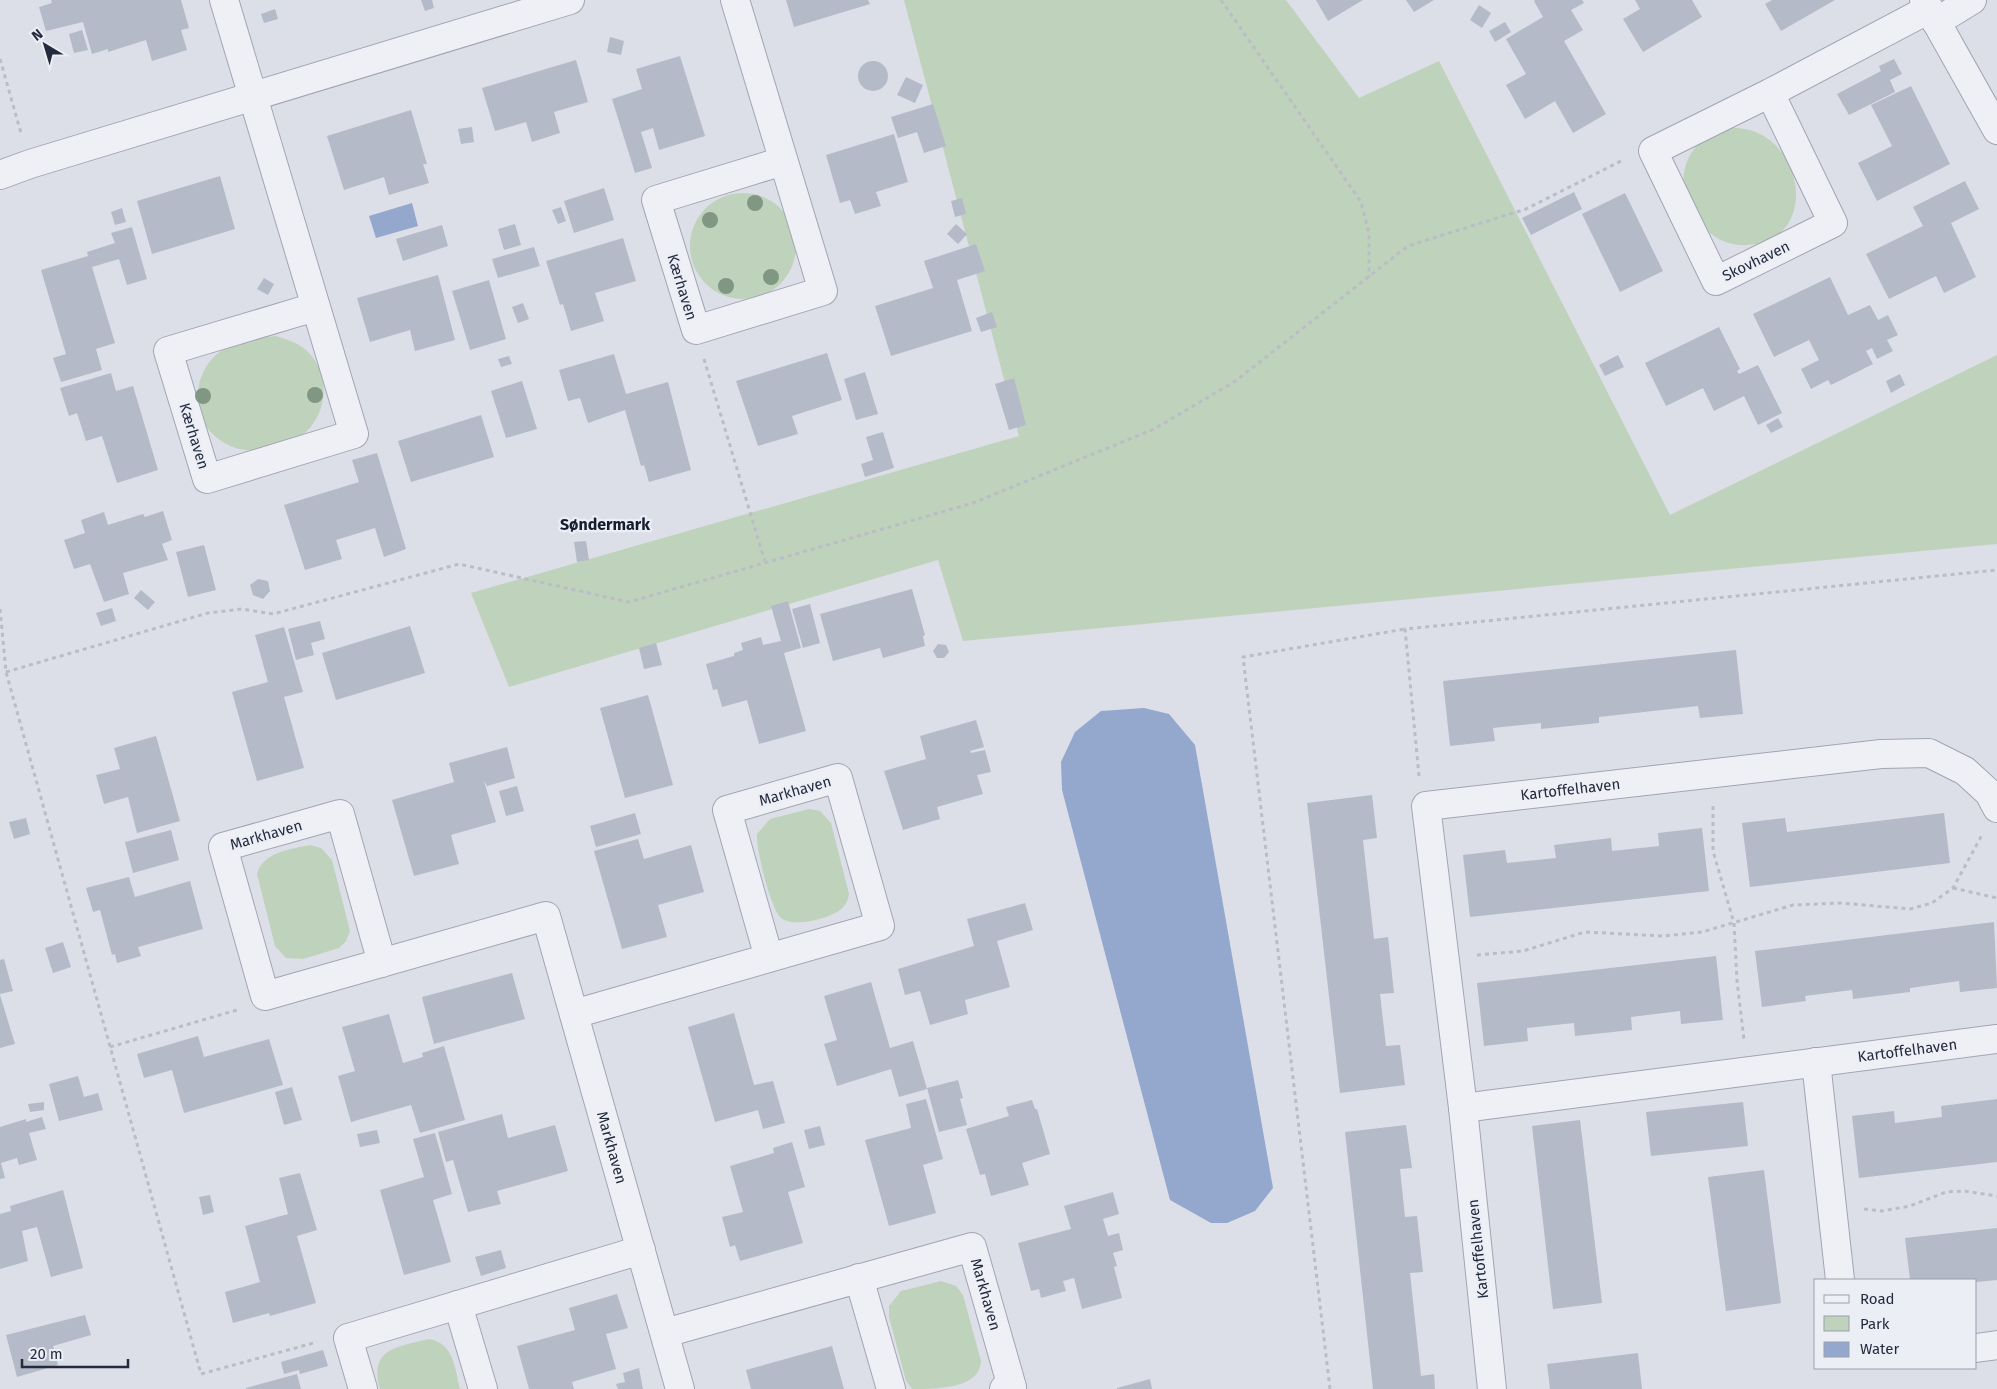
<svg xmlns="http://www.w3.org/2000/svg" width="1997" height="1389" viewBox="0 0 1997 1389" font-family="'Fira Sans',sans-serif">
<rect width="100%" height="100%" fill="#dcdfe8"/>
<g fill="#bfd2bc">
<path d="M904 0H1286L1359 98 1439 61 1670 515 1997 355V544L963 641 938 560 509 687 471 593 1019 436Z"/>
<path d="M1728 128C1803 123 1825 240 1748 245 1733 246 1717 241 1707 230 1701 224 1697 214 1694 207 1691 202 1687 196 1685 190 1680 175 1688 151 1701 142 1709 136 1719 133 1728 128Z"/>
<circle cx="743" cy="246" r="53"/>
<path d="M276 336C288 340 300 343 309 353 330 375 328 411 306 432 297 441 285 444 272 447 251 453 233 451 216 437 189 415 193 370 221 351 236 341 258 338 276 336Z"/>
<path d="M809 809 820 811 831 823 849 894C848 901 845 906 840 910 828 919 793 928 781 918 770 908 756 849 757 834L770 819Z"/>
<path d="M310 845 321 848 332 860 350 931 346 941 339 948 303 959 286 958 275 946 257 874C263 852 291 849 310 845Z"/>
<path d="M941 1281 956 1286 963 1295 981 1361C980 1389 936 1389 912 1389L906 1381 889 1317V1306L901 1291Z"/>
<path d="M429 1339C454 1343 455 1369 460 1389H380C369 1348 397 1347 429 1339Z"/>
</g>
<g fill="#93a8cc">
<path d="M412 203 418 226 376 238 369 216Z"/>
<path d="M1144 708 1169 714 1195 745 1273 1188 1255 1211 1227 1223H1211L1170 1200 1062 790 1061 762 1075 732 1101 711Z"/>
</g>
<g fill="#b5bac8">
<path d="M51 0H181L189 28 181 30 187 50 152 61 146 40 108 52V49L92 54 83 22 46 31 39 7 52 3Z"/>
<path d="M421 0H432L434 8 425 11Z"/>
<path d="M786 0H868L870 4 794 27Z"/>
<path d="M1316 0H1363L1328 21Z"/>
<path d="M1406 0H1434L1414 12Z"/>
<path d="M1582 0 1584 3 1571 10 1583 30 1564 41 1606 114 1573 133 1555 101 1525 119 1506 85 1526 74 1506 39 1543 17 1534 1 1535 0Z"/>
<path d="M1635 0H1692L1702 17 1643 52 1623 19 1640 9Z"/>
<path d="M1772 0H1835L1781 31 1765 4Z"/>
<path d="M1479 5 1491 13 1482 28 1470 20Z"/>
<path d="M275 9 278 19 264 23 261 14Z"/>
<path d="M1505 22 1511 32 1495 42 1489 31Z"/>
<path d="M82 30 88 50 74 53 69 34Z"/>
<path d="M610 37 624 41 621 55 607 52Z"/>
<path d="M680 56 705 136 659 150 653 128 641 132 652 168 635 173 612 99 642 89 636 69Z"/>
<path d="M1894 59 1902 74 1890 80 1895 92 1849 115 1837 94 1881 71 1879 66Z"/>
<path d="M576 60 588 102 554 112 560 133 532 142 526 122 495 131 482 88Z"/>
<circle cx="873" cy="76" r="15"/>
<path d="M906 77 923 85 915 103 897 95Z"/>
<path d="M1911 86 1950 164 1877 201 1858 163 1892 146 1871 105Z"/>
<path d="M933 104 946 146 924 153 917 132 898 138 891 117Z"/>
<path d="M411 110 427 164H423L429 183 389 195 384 177 344 190 327 136Z"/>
<path d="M472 127 474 142 461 144 458 129Z"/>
<path d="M894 134 908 182 876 192 881 206 855 214 850 200 840 203 826 155Z"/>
<path d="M220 176 235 229 152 254 137 201Z"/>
<path d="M1965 181 1979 209 1951 223 1976 277 1944 293 1936 276 1889 299 1866 254 1923 226 1913 207Z"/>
<path d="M604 188 614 220 574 233 564 201Z"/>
<path d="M1574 192 1582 209 1531 235 1522 218Z"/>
<path d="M1625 193 1663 271 1620 292 1582 214Z"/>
<path d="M962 198 966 214 955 217 951 201Z"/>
<path d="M561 207 566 221 558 224 552 210Z"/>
<path d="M122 208 126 222 115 225 111 212Z"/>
<path d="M515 224 521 245 504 250 498 229Z"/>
<path d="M956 224 967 234 958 244 947 234Z"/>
<path d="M442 225 448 246 403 261 396 239Z"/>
<path d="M132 227 147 279 127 285 119 259 92 267 115 343 96 349 102 370 61 382 53 358 66 354 41 270 88 256 87 252 115 243 111 233Z"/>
<path d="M623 238 636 281 595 293 604 321 571 331 563 304 560 305 546 261Z"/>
<path d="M976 244 985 271 957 280 972 331 891 356 875 306 933 288 924 261Z"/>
<path d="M534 247 540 266 498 278 492 259Z"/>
<path d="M438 275 455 340 415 351 410 330 370 342 357 298Z"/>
<path d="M1830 277 1848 315 1870 305 1878 320 1888 315 1898 335 1887 340 1893 351 1877 359 1872 348 1866 351 1873 364 1831 385 1828 380 1811 389 1801 369 1819 360 1809 340 1774 357 1753 314Z"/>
<path d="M264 278 274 284 268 295 257 289Z"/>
<path d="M489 280 506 339 470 350 452 291Z"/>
<path d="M523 303 529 319 518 323 512 307Z"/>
<path d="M992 312 997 327 981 332 976 318Z"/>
<path d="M1719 327 1740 369 1737 371 1739 374 1758 365 1782 413 1758 425 1744 396 1714 411 1703 388 1666 406 1645 363Z"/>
<path d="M827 353 842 400 792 416 798 434 758 446 736 381Z"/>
<path d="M614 354 626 394 668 382 691 470 649 482 644 465 641 466 625 410 588 423 580 398 568 401 559 370Z"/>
<path d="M1618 355 1624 367 1605 376 1599 365Z"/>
<path d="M509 356 512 364 501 367 498 359Z"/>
<path d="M865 372 878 414 856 420 844 379Z"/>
<path d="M111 373 116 391 133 386 158 470 117 483 102 436 86 441 77 413 69 416 60 388Z"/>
<path d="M1900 374 1905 385 1891 393 1886 381Z"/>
<path d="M1014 378 1026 425 1009 430 995 384Z"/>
<path d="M522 381 537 429 506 438 491 391Z"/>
<path d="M481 415 494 457 411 482 398 441Z"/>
<path d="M1778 418 1783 427 1771 433 1766 425Z"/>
<path d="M883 432 894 468 865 477 861 464 873 460 866 437Z"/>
<path d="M377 453 406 549 384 557 375 528 336 540 342 559 305 570 284 505 359 482 352 460Z"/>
<path d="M163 511 172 540 162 544 168 560 123 573 129 594 104 602 90 564 74 569 64 540 85 533 81 520 104 512 108 525 143 514 145 517Z"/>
<path d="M586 541 589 560 577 562 574 542Z"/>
<path d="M204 545 216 590 188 597 176 552Z"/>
<path d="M258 579 268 581 270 591 263 599 253 595 250 585Z"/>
<path d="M912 589 925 635 923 636 925 646 883 658 880 648 833 661 820 614Z"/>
<path d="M141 590 155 602 148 610 134 598Z"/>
<path d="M788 601 801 648 784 653 806 731 759 744 747 700 722 707 717 689 713 690 706 664 734 656V653L743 650 741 643 761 637 763 645 781 641 771 606Z"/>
<path d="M810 604 820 643 803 648 792 609Z"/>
<path d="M112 608 116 621 101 626 96 613Z"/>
<path d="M320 621 325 639 311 643 314 655 296 660 288 629Z"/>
<path d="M410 626 425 673 336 700 322 653Z"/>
<path d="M284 627 303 692 284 697 304 768 257 781 232 692 268 682 255 635Z"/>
<path d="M656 643 662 665 644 669 639 648Z"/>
<path d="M938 644 946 645 949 652 944 658H937L933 651Z"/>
<path d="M1736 650 1743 714 1700 718 1698 706 1599 717V723L1541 729V723L1493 728 1495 741 1450 746 1443 681Z"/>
<path d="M648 695 673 785 625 798 600 708Z"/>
<path d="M976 720 984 747 970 751 971 753 985 750 991 772 977 775 983 794 937 807 940 819 903 830 884 771 926 759 920 736Z"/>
<path d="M156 736 180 821 137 833 128 797 104 804 96 775 120 769 114 748Z"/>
<path d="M507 747 515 778 487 786 484 781 496 822 451 835 459 864 414 876 392 800 454 782 449 763Z"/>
<path d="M517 786 524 811 506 816 499 791Z"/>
<path d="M1372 795 1377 838 1363 840 1374 939 1388 937 1394 993 1380 994 1386 1046 1400 1045 1405 1085 1340 1093 1307 803Z"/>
<path d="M635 813 641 834 596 847 590 826Z"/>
<path d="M1944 813 1950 863 1750 887 1742 823 1785 818 1787 832Z"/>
<path d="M26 818 30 834 14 839 9 822Z"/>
<path d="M1702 828 1709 891 1470 917 1463 855 1505 850 1507 863 1556 858 1554 845 1611 838 1612 851 1659 846 1658 833Z"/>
<path d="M171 830 179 860 133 873 125 842Z"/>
<path d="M638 839 644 859 691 845 704 892 658 905 667 937 622 949 594 851Z"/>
<path d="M129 877 135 897 190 881 203 929 138 947 141 956 117 963 115 954 112 955 100 910 93 912 86 888Z"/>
<path d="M1025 903 1033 930 997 941 1010 987 965 1000 968 1014 930 1025 920 991 905 995 898 969 974 946 967 919Z"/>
<path d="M1994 922 1997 988 1960 992 1959 981 1910 988V992L1853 999 1852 990 1805 996 1806 1001 1762 1007 1755 951Z"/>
<path d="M63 942 71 967 53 973 45 948Z"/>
<path d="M1716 956 1723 1020 1681 1024 1680 1011 1631 1017 1632 1030 1575 1036 1574 1023 1527 1028 1528 1041 1484 1046 1477 983Z"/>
<path d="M4 959 13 991 0 994V960Z"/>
<path d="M512 973 525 1019 434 1044 422 997Z"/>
<path d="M871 982 890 1048 913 1041 927 1089 899 1097 891 1069 837 1086 824 1044 837 1040 824 996Z"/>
<path d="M0 995 15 1044 0 1048Z"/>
<path d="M734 1013 754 1085 773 1081 785 1123 763 1129 758 1110 715 1122 688 1027Z"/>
<path d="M389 1014 403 1063 423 1057 422 1053 444 1046 465 1120 420 1133 411 1105 351 1122 338 1076 355 1071 342 1027Z"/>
<path d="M198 1036 204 1057 269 1039 283 1085 184 1113 172 1070 144 1078 137 1054Z"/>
<path d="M78 1076 84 1097 98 1093 103 1110 59 1121 49 1084Z"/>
<path d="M958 1080 963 1098 960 1099 967 1125 939 1132 927 1088Z"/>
<path d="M292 1087 302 1120 284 1125 275 1092Z"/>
<path d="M926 1099 943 1159 923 1165 936 1213 889 1226 865 1140 911 1128 906 1104Z"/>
<path d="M1997 1099V1162L1859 1178 1852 1116 1894 1111 1895 1123 1942 1117 1941 1106Z"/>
<path d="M1032 1100 1035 1109H1037L1050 1154 1022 1163 1029 1185 991 1196 985 1174 980 1175 966 1129 1009 1116 1006 1107Z"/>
<path d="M44 1102V1110L30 1112 28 1104Z"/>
<path d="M1743 1102 1748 1146 1651 1156 1646 1112Z"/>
<path d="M502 1114 508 1138 555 1125 568 1171 497 1191 501 1204 468 1212 453 1160 446 1162 438 1132Z"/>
<path d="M42 1117 46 1129 29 1133 37 1160 19 1165 17 1158 1 1163 5 1178 0 1179V1127L26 1119V1122Z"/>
<path d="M1580 1120 1602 1303 1553 1309 1532 1126Z"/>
<path d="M1406 1125 1412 1168 1400 1169 1405 1217 1417 1216 1423 1272 1410 1273 1421 1376 1434 1374 1435 1389H1373L1345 1132Z"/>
<path d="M820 1126 825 1145 809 1149 804 1130Z"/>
<path d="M377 1130 380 1143 360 1147 357 1134Z"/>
<path d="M435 1133 452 1194 433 1200 451 1262 404 1275 380 1190 424 1177 413 1139Z"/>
<path d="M792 1142 805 1187 788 1192 803 1243 740 1261 735 1245 730 1247 722 1217 743 1212 730 1166 774 1153 773 1148Z"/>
<path d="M1764 1170 1781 1303 1726 1311 1708 1177Z"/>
<path d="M300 1173 317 1230 297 1236 316 1303 270 1316 269 1313 233 1323 225 1292 260 1282 245 1226 288 1214 279 1178Z"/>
<path d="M63 1190 83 1268 51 1277 37 1227 22 1231 28 1261 0 1269V1214L11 1211 10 1206Z"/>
<path d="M1113 1192 1119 1214 1103 1219 1108 1236 1119 1233 1123 1250 1113 1253 1117 1266 1114 1267 1122 1298 1082 1309 1074 1278 1063 1281 1066 1291 1041 1298 1039 1289 1031 1291 1018 1243 1071 1229 1064 1206Z"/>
<path d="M210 1195 214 1212 203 1215 199 1197Z"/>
<path d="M1997 1228V1280L1976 1282V1280H1910L1905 1238Z"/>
<path d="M501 1250 506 1268 481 1276 475 1257Z"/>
<path d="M617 1294 628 1328 606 1334 616 1369 572 1382 574 1389H529L517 1346 575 1330 569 1308Z"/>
<path d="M85 1315 91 1335 53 1346 58 1365 17 1377 6 1335Z"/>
<path d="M832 1346 844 1389H751L746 1370Z"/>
<path d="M323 1350 328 1366 300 1374 299 1370 284 1374 281 1362Z"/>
<path d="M1638 1353 1642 1389H1550L1547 1364Z"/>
<path d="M639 1368 643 1389H618L616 1384 625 1382 623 1373Z"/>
<path d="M297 1374 301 1389H246V1388Z"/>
<path d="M1150 1379 1152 1389H1117V1388Z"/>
</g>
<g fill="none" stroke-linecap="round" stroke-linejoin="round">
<g stroke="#a1a5b2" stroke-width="30">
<g id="street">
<path d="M224 0 354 434 207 479 168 351 315 307"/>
<path d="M735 0 823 291 696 330 656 200 783 161"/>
<path d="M1924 0 1997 130"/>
<path d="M1936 22 1972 0"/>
<path d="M1770 93 1833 223 1716 281 1653 151 1770 93 1929 9"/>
<path d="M0 175 30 164 570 0"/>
<path id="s1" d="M382 963 340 814 223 847 265 996 546 916 680 1389"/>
<path d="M574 1014 880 926 838 778 727 810 769 958"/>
<path d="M1816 1062 1840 1280"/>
<path id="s2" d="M1463 1108 1997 1039"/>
<path d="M859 1278 891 1389"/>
<path d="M458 1305 483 1389"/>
<path id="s3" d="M665 1333 972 1247 1012 1387 1004 1389"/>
<path d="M1976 1348 1997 1345"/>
<path d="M363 1389 348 1338 641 1250"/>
<path id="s4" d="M1492 1389 1463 1108 1426 806 1881 754 1929 753 1965 771 1989 793 1997 808"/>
</g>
</g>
<g stroke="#babdc6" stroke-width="3" stroke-dasharray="4 4" stroke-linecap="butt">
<path d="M1221 0 1361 202 1369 233V277"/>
<path d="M0 59 21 133"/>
<path d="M704 359 765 562"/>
<path d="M0 609 6 672 201 1374 317 1342"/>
<path d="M6 672 208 613 242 609 273 614 459 564 629 602 973 503 1154 429 1234 382 1408 246 1526 209 1623 160"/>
<path d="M1419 776 1405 629 1997 570"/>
<path d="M1713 806V851L1734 923 1737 981 1744 1040"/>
<path d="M1953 888 1997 898"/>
<path d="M1477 955 1523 951 1585 932 1663 936 1702 932 1793 905 1841 903 1910 909 1932 903 1953 888 1982 835"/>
<path d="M110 1047 237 1010"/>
<path d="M1864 1209 1882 1211 1910 1206 1946 1192 1964 1191 1997 1196"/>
<path d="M1330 1389 1243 657 1405 629"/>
</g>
<use href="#street" stroke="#eff0f6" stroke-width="28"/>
</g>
<g fill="#809783">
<circle cx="755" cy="203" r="8"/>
<circle cx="710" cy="220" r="8"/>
<circle cx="771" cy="277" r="8"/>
<circle cx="726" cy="286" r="8"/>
<circle cx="315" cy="395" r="8"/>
<circle cx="203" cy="396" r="8"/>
</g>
<g text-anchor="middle" stroke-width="4.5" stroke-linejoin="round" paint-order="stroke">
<g font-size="15" fill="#242b3f" stroke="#ebeef5">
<text transform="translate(1756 261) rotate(-26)" y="5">Skovhaven</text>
<text transform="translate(682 287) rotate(73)" y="5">Kærhaven</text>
<text transform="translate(194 436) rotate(73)" y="5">Kærhaven</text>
<text dy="5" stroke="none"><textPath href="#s4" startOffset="732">Kartoffelhaven</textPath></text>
<text transform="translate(795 791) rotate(-16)" y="5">Markhaven</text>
<text transform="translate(266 835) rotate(-16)" y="5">Markhaven</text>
<text dy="5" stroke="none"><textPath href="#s2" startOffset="448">Kartoffelhaven</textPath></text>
<text dy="5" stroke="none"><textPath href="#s1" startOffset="964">Markhaven</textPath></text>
<text transform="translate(1478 1249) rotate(-96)" y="5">Kartoffelhaven</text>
<text dy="5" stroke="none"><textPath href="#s3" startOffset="368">Markhaven</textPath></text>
</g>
<g font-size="16" font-weight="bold" fill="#171d2f" stroke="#ebeef5">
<text x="605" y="530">Søndermark</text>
</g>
</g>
<rect x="1814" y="1279" width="162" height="90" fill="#ebeef5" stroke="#9ba0ac"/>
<rect x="1824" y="1295" width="25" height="8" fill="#eff0f6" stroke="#9ba0ac"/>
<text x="1860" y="1304" font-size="15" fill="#242b3f">Road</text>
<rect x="1824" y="1316" width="25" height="15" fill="#bfd2bc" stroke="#9ba0ac"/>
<text x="1860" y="1329" font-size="15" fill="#242b3f">Park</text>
<rect x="1824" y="1342" width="25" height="15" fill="#93a8cc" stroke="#9ba0ac"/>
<text x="1860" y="1354" font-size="15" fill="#242b3f">Water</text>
<g transform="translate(45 45) rotate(322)" stroke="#ebeef5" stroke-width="4" paint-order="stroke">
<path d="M0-4L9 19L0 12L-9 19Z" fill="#242b3f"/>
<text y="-8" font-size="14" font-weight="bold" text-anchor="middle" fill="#242b3f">N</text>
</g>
<path d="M22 1359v8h106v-8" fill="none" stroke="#242b3f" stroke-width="2.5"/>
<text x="30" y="1359" font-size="15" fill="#242b3f" stroke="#ebeef5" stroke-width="4" paint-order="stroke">20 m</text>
</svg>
